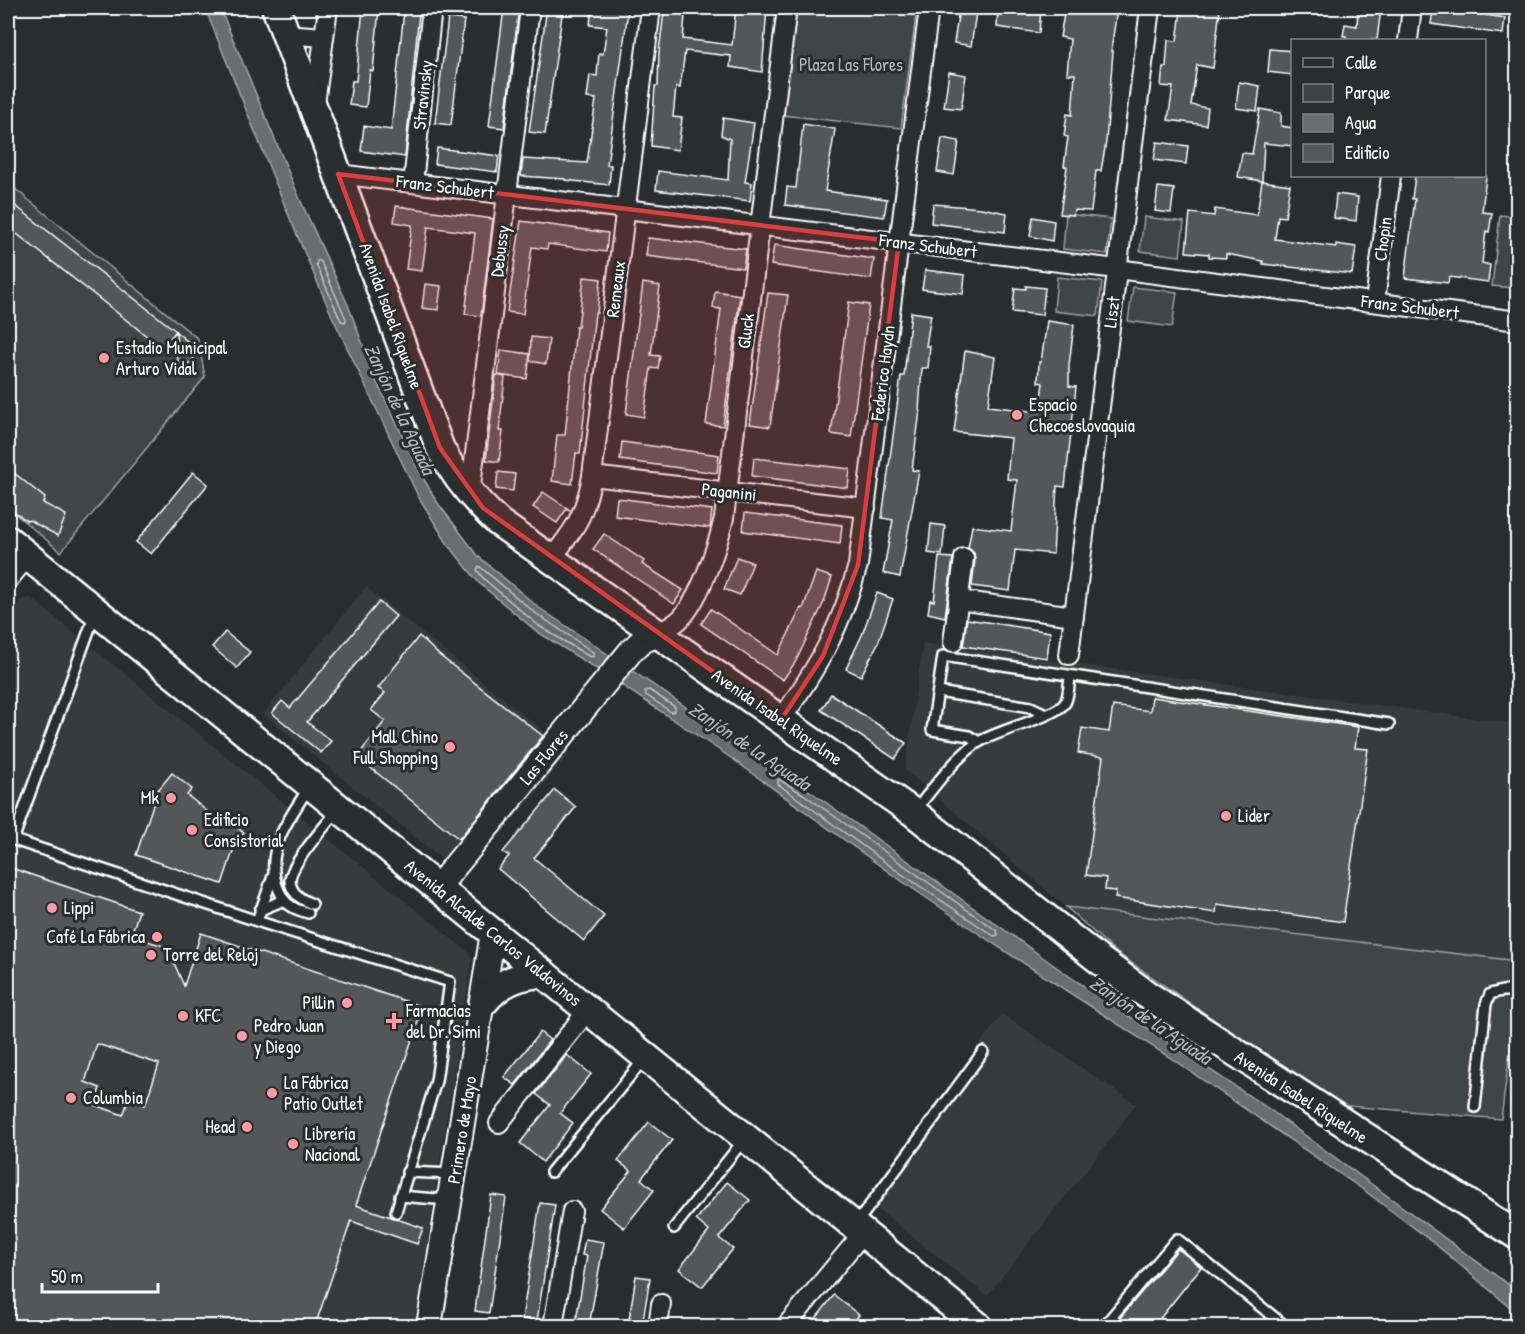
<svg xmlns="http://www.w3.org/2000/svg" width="1525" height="1334" viewBox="0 0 1525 1334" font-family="'Patrick Hand',sans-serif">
<rect width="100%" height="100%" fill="#2a2d2e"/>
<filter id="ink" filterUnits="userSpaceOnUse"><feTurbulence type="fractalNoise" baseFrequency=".0167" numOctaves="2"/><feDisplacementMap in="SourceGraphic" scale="12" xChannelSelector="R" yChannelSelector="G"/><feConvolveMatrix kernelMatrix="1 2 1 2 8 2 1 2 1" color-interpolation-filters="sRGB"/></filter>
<g filter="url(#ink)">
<g fill="#373a3b">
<path d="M366 587 570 753 464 877 263 714Z"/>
<path d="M31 598 468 952 472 960 414 1326H8V618L20 600Z"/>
<path d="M923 643 1517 724V961L1066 907 905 770Z"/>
<path d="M1002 1014 1136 1104 1106 1145 987 1296 865 1199Z"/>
</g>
<g fill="#414445" stroke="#a0a2a2" stroke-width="1.5">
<path d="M795 8H917L901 128 782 115Z"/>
<path d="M8 183 198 339 205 377 61 552 8 508Z"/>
<path d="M1066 214 1111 219 1107 254 1063 249Z"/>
<path d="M1500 215 1517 217V252L1514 288 1492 286Z"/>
<path d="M1144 217 1184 222 1180 256 1140 251Z"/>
<path d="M1057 277 1102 282 1098 316 1054 311Z"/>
<path d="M1133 287 1177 292 1172 327 1128 321Z"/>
<path d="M1066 907 1517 961V997L1501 1119 1337 1105 1116 952Z"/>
</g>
<path fill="#6a6c6d" stroke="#a6a7a7" stroke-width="1.5" d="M205 8H220L299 197 348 305 377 382 420 472 437 502 478 556 538 607 807 789 1069 976 1269 1109 1517 1291V1313L1434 1243 1365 1191 1169 1057 994 944 890 873 734 760 600 671 536 631 479 583 447 543 418 496 332 316 291 221Z"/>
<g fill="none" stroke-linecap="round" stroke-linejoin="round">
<g stroke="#c3c4c5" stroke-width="1.5">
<path d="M318 260 321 262 346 319 345 322 341 321 316 264Z"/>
<path d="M479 566 534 612 593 652 594 656 590 657 539 626 484 579 477 570Z"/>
<path d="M649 690 675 707V711L671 712 646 695 645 691Z"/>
<path d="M778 779 803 794 997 931 998 935 994 936 893 868 778 784Z"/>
</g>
</g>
<g fill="#555758" stroke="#fff" stroke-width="1.5" fill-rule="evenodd">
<path d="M363 8 379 9 373 71 370 70 366 107 349 105 352 81H356Z"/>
<path d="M504 8H519L504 128 489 126Z"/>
<path d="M547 8H563L545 134 529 132Z"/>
<path d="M592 8 628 11 607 165H611L609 185 565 180V179L521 176 523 159 587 163 596 99 587 98 590 75 597 76 599 53 603 54 607 27 590 25Z"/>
<path d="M736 8H767L762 72 730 67 731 56 685 51 680 88 676 87 673 117 682 118 678 150 651 146 655 86H658L659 51 664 12 685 15 683 39 732 45Z"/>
<path d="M998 8H1041L1039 33 997 27Z"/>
<path d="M1065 8H1115L1116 16 1111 51H1113L1106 142 1101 171H1096L1091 211 1074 210 1073 215 1060 214 1067 167 1064 166 1068 137 1064 136 1067 114 1072 115 1075 74H1067L1070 39 1060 37Z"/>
<path d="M1197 8H1220L1213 68 1197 65 1191 105 1208 108 1206 125 1168 120 1173 87 1161 86 1163 67H1166L1168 40 1177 41 1181 11 1197 12Z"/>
<path d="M1358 8H1381L1377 40H1346V36H1343L1345 24 1357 26Z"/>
<path d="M1433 8H1486V15L1505 18 1503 34 1431 24Z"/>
<path d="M959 9 976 12 971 46 954 43Z"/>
<path d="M404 11 419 13 405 157 361 151 364 126 391 130Z"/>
<path d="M448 18 464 20 451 125 435 123Z"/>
<path d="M1270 49 1293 51V75L1268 72Z"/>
<path d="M949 72 966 75 961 109 944 107Z"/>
<path d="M1239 82 1260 86 1257 111 1236 108Z"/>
<path d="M1260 109 1281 113V126L1293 128V146L1264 143 1262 181 1238 177 1242 153 1252 154Z"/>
<path d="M723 118 754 123 745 182 752 183 750 201 656 190 658 171 728 180 730 139 721 135Z"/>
<path d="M803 124 835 129 825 191 887 199 884 217 785 205 787 187 796 188Z"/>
<path d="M942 138 959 141 954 175 937 172Z"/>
<path d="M1157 142 1188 146 1186 164 1154 160Z"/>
<path d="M437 148 499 156 497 172 435 164Z"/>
<path d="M1415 176H1486L1482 212 1492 213 1489 232 1486 231 1482 263 1490 265 1488 282 1449 277 1448 283 1405 278 1415 199H1412Z"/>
<path d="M1262 181 1290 185 1285 217 1278 216 1275 239 1336 247V244L1356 247 1352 274 1263 264V261L1226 254V258L1209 257V254L1186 252 1190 213 1214 216 1215 209 1257 215Z"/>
<path d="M1158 187 1174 189 1171 213 1155 211Z"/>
<path d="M1336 194 1358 197 1356 221 1334 218Z"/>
<path d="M8 200 176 331 162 348 8 227Z"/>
<path d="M933 204 981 208 1007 213 1005 232 931 223Z"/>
<path d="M396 206 493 219 481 316 465 314 475 233 428 227 422 271 406 269 412 225 394 222Z"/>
<path d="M1033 217 1054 221 1052 241 1030 236Z"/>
<path d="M521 221 608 233 606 252 548 244 547 249 532 247 523 314 507 312Z"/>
<path d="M648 238 746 249 743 268 646 256Z"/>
<path d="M774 245 874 259 871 279 771 265Z"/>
<path d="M925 270 965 275 963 294 922 289Z"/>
<path d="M584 277 601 279 597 313H595L580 454 576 453 572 484 552 481 557 435H565L576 327H578Z"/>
<path d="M643 283 660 286 651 355 660 356 658 369 651 368 644 417 626 414Z"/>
<path d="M425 284 441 286 438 310 422 308Z"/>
<path d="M1026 286 1045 288 1042 315 1012 312 1015 288 1026 289Z"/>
<path d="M715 291 740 295 723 426 706 424 721 309 713 308Z"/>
<path d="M768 293 788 295 770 427 750 424Z"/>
<path d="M849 302 869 305 851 437 831 434Z"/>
<path d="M911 312 931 315 926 346H930L928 368H922L919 410 920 411 912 470 919 471 900 577 883 573 893 520 882 518 901 376H904Z"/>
<path d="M1047 321 1074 325 1069 365V386L1076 387 1065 487 1057 486 1053 554 1015 550 1010 591 972 586 975 559 974 553 968 548 972 526 1011 531 1017 480 1007 479 1011 438 954 432 965 351 995 357 988 406 1039 412 1043 383 1038 382 1039 362H1041Z"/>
<path d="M176 332 192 345 194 363 178 364Z"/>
<path d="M531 337 549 339 546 364 530 361Z"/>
<path d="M501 350 530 354 527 379 498 375Z"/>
<path d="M496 375 505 377 499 431H503L499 462 486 460Z"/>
<path d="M622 442 719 455 717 473 620 460Z"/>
<path d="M754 458 850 469 848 488 752 476Z"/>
<path d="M8 468 45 498 43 503 66 515 58 536 29 520 27 521 8 507Z"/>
<path d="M193 472 208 484 151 554 136 542Z"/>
<path d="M498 472 515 474 513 491 496 489Z"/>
<path d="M543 492 570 510H566L557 523 533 507Z"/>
<path d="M617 498 712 510 710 528 615 516Z"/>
<path d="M745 513 842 525 840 544 743 531Z"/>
<path d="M931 524 945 526 942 555 928 553Z"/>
<path d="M604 534 644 561 642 564 683 590 674 604 593 549Z"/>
<path d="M737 557 753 563 740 595 724 589Z"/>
<path d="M939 557 953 558 945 617 928 613 930 600 934 601Z"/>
<path d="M816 572 832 577 824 602 796 661 783 680 701 624 711 609 778 655 801 608 803 609Z"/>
<path d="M877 593 893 599 878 643 861 676 846 669 862 635Z"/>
<path d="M379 602 396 616 307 722 331 741 321 753 272 713 282 701 290 708Z"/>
<path d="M967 619 1050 632 1047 658 963 646Z"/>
<path d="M225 632 250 652 237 668 212 647Z"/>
<path d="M419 636 439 655 543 736 459 839 357 757 385 721 371 710 385 693 378 688Z"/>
<path d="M831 694 906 743 895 759 821 710Z"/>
<path d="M1152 697 1358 727 1355 748 1368 749 1343 922 1217 904 1216 913 1115 898 1116 891 1105 890 1106 878 1086 875 1103 757 1078 753 1082 728 1109 732 1113 706 1150 711Z"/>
<path d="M172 773 192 789 187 795 225 826 229 821 244 833 235 845 222 884 136 855 158 790Z"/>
<path d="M555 790 576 807 534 858 604 916 584 941 498 869 509 856 503 852Z"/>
<path d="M8 867 139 911 131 936 167 947 184 986 201 933 423 1007 356 1205 423 1228 417 1244 351 1221 315 1326H8ZM97 1044 159 1064 145 1105 129 1099 123 1115 95 1105 100 1088 85 1082Z"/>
<path d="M540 1032 550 1040 515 1085 504 1077Z"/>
<path d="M567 1055 591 1074 560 1113 573 1123 543 1162 520 1143 550 1105 536 1094Z"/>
<path d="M649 1122 672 1140 641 1179 654 1190 624 1228 600 1209 631 1171 618 1161Z"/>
<path d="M727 1182 750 1200 719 1238 733 1249 702 1287 679 1269 709 1231 696 1220Z"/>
<path d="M491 1195 506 1197 489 1313 475 1311Z"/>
<path d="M540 1203 555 1205 537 1321 522 1319Z"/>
<path d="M585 1239 604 1242 589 1326H575L587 1256 582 1255Z"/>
<path d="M1178 1249 1201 1267 1154 1326H1113Z"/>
<path d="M636 1276 650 1278 642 1326H628Z"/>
<path d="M834 1295 859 1315 850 1326H810Z"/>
</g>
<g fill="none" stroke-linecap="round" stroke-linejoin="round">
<g stroke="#fff" stroke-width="14">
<g id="lane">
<path d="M938 692 1031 707 1046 714"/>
<path d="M979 742 969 736 932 730 943 656 1389 724"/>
<path d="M915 811C934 787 953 760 977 743 995 731 1055 717 1065 703 1069 696 1069 684 1070 676"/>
<path d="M8 838 266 924 450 982 436 1081 396 1212"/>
<path d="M13 840 95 614"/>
<path d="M312 904C302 900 291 894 290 881 289 865 327 824 338 810"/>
<path d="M260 910 284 900"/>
<path d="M308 913C303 911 296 910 291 906 284 902 281 895 278 888 263 851 290 817 310 786"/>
<path d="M257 921 273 876"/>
<path d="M1475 1107 1486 1004 1490 994 1502 991H1518"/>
<path d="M407 1172 453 1174"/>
<path d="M551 1172 645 1058"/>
<path d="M400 1196 448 1200"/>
<path d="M856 1224 983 1052"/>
<path d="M674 1228 743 1141"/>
<path d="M1104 1326 1177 1239 1285 1326"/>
</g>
</g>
<g stroke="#fff" stroke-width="22">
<g id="street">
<path d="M285 34 324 37"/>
<path d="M1408 40 1412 8"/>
<path d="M315 104 328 8"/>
<path d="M338 174 1117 269 1518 321"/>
<path d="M413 183 432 8"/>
<path d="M1375 302 1391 176"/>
<path d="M592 476 866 508"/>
<path d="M470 494 530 8"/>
<path d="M551 559C575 529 585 515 592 476L651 8"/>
<path d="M8 580 28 556"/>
<path d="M958 600 1074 616"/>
<path d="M658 634C664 630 672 626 678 621 699 603 718 545 724 518L787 8"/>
<path d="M953 642 964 558"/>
<path d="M1069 655 1150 8"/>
<path d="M781 720C818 666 841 629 858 565L929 8"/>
<path d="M499 1123 588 1010"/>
<path d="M553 1326 572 1211"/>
<path d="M658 1326 661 1304"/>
<path d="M786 1326 863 1233"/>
</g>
</g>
<g stroke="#fff" stroke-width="28">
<g id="secondary">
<path d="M437 888 631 651 642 641 658 634"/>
<path d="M429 1326 493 933"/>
</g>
</g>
<g stroke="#fff" stroke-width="32">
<g id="primary">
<path d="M276 8 440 448C455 477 474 500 498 522L914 813 1098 959 1146 994 1518 1236"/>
<path d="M8 540 978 1326"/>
<path d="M483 1003C499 983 518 974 544 974"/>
</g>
</g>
<use href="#lane" stroke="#2a2d2e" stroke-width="9"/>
<use href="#street" stroke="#2a2d2e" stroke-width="18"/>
<use href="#secondary" stroke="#2a2d2e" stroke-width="24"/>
<use href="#primary" stroke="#2a2d2e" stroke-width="27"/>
</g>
</g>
<path fill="#da3e3e" fill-opacity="0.2" stroke="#da3e3e" stroke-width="4.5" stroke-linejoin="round" d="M338 174 899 242 858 565 823 656 781 720 483 508 440 448Z"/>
<g fill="#ff9aa2" stroke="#2a2d2e" stroke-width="2">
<circle cx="104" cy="358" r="6"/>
<circle cx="1017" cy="415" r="6"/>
<circle cx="450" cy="747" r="6"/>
<circle cx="171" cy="798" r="6"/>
<circle cx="1226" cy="816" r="6"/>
<circle cx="192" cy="830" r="6"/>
<circle cx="52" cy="908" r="6"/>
<circle cx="157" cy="937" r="6"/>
<circle cx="151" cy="955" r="6"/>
<circle cx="347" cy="1003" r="6"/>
<circle cx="183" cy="1016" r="6"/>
<path d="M391 1012h6v6h6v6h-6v6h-6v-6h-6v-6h6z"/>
<circle cx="242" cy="1036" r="6"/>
<circle cx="272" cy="1093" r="6"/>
<circle cx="71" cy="1098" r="6"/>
<circle cx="247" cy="1127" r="6"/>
<circle cx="293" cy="1144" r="6"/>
</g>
<g text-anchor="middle" stroke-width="6" stroke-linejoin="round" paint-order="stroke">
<g font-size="18" fill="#b3b4b5" stroke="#2a2d2e">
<text x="851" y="71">Plaza Las Flores</text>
</g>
<g font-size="18" fill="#fff" stroke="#2a2d2e">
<text transform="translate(423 95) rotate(-84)" y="6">Stravinsky</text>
<text transform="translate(445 187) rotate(7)" y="6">Franz Schubert</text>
<text transform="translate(1383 239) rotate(-83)" y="6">Chopin</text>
<text transform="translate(928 246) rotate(7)" y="6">Franz Schubert</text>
<text transform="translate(500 251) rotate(-83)" y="6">Debussy</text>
<text transform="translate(616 289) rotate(-83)" y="6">Remeaux</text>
<text transform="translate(1410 307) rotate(7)" y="6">Franz Schubert</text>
<text transform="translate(1112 312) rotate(-83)" y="6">Liszt</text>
<text transform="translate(391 316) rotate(70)" y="6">Avenida Isabel Riquelme</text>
<text transform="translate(746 331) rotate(-83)" y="6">Gluck</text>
<text transform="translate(883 373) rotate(-83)" y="6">Federico Haydn</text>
<text transform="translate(729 492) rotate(6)" y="6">Paganini</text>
<text transform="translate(777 717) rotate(35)" y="6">Avenida Isabel Riquelme</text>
<text transform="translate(544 757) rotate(-51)" y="6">Las Flores</text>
<text transform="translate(493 933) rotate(39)" y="6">Avenida Alcalde Carlos Valdovinos</text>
<text transform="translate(1301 1097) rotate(33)" y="6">Avenida Isabel Riquelme</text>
<text transform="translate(462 1130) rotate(-81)" y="6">Primero de Mayo</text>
</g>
<g font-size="18" fill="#fff" stroke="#2a2d2e" text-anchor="start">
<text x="116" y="354">Estadio Municipal<tspan x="116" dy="21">Arturo Vidal</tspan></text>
<text x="1029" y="411">Espacio<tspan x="1029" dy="21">Checoeslovaquia</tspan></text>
<text x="438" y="743" text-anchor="end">Mall Chino<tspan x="438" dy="21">Full Shopping</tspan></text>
<text x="159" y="804" text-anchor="end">Mk</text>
<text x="1238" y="822">Lider</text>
<text x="204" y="826">Edificio<tspan x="204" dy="21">Consistorial</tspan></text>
<text x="64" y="914">Lippi</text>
<text x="145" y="943" text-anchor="end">Café La Fábrica</text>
<text x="163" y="961">Torre del Reloj</text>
<text x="335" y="1009" text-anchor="end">Pillin</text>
<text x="406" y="1017">Farmacias<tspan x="406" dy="21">del Dr. Simi</tspan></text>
<text x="195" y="1022">KFC</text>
<text x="254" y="1032">Pedro Juan<tspan x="254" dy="21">y Diego</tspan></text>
<text x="284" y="1089">La Fábrica<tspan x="284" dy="21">Patio Outlet</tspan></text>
<text x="83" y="1104">Columbia</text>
<text x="235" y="1133" text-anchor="end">Head</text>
<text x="305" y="1140">Librería<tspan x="305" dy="21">Nacional</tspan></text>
</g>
<g font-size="20" font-style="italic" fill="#b4b6b6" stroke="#2a2d2e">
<text transform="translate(400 409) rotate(65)" y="7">Zanjón de la Aguada</text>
<text transform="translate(750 746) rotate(34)" y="7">Zanjón de la Aguada</text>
<text transform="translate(1151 1020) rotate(34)" y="7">Zanjón de la Aguada</text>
</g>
</g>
<rect width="1525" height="1334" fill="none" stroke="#2a2d2e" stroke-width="30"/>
<rect x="15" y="15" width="1495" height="1304" fill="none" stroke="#fff" stroke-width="2" filter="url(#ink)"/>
<rect x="1291" y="39" width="195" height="138" fill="#2a2d2e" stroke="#7f8182" stroke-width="1.5"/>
<rect x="1303" y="58" width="30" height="9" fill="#2a2d2e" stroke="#7f8182" stroke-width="1.5"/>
<text x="1345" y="69" font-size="18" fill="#ffffff">Calle</text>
<rect x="1303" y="84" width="30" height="18" fill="#414445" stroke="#7f8182" stroke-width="1.5"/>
<text x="1345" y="99" font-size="18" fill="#ffffff">Parque</text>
<rect x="1303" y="114" width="30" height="18" fill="#6a6c6d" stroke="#7f8182" stroke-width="1.5"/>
<text x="1345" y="129" font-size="18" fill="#ffffff">Agua</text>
<rect x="1303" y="144" width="30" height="18" fill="#555758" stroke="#7f8182" stroke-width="1.5"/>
<text x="1345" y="159" font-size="18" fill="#ffffff">Edificio</text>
<path d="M42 1283v9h116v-9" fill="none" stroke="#ffffff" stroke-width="3"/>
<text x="51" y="1283" font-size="18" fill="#ffffff" stroke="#2a2d2e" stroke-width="4.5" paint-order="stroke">50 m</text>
</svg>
